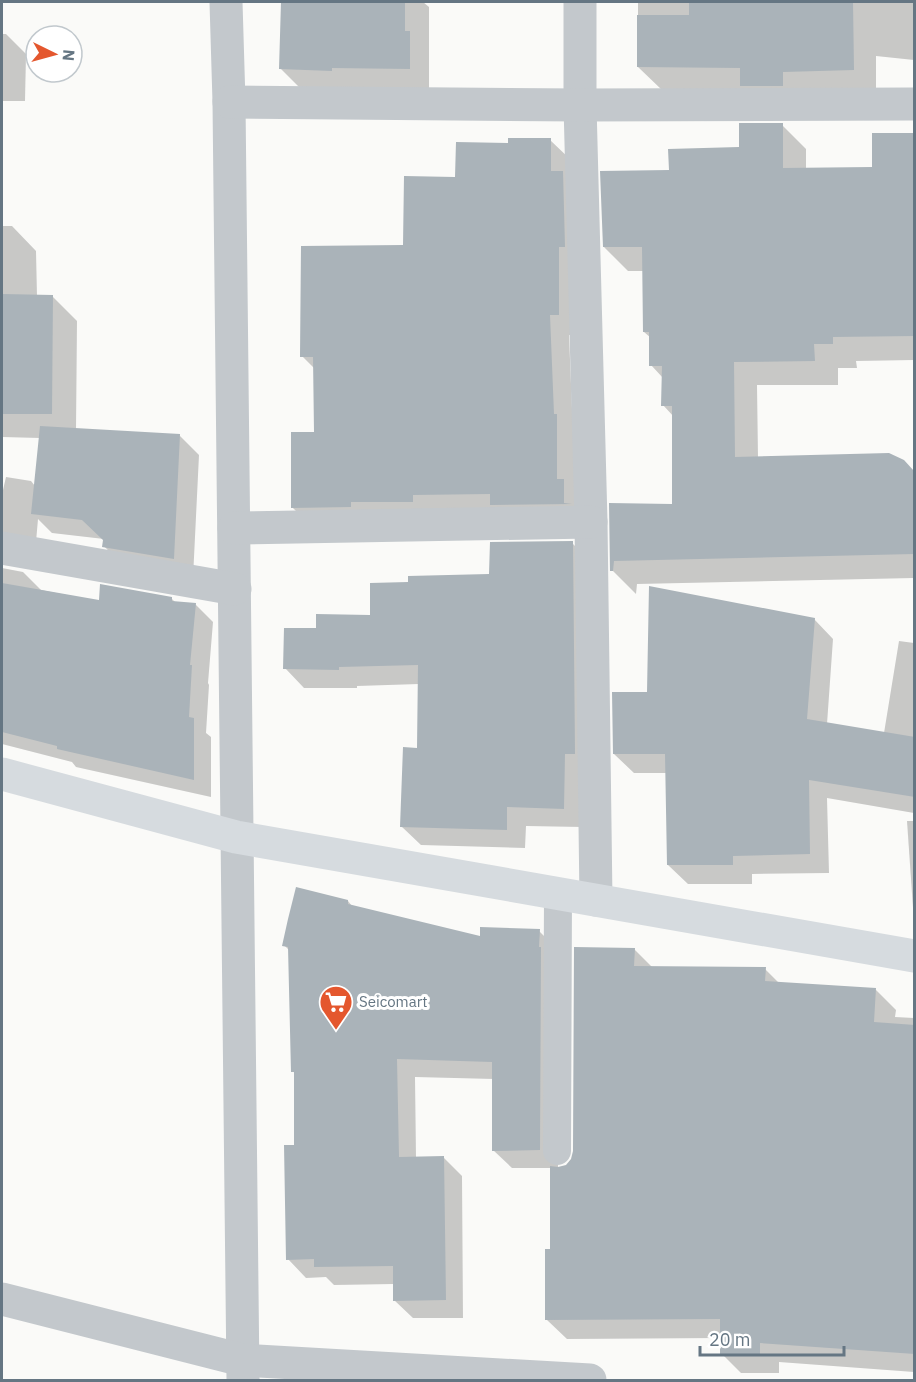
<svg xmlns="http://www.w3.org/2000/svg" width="916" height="1382" viewBox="0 0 916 1382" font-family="'IBM Plex Sans',sans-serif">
<rect width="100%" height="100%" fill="#fafaf8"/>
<g fill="#0003">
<path d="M282 2H423L429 7V88H300L281 69Z"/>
<path d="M638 2H914V60L876 56V93L662 90 638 67Z"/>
<path d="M2 34H6L26 54 25 101H2Z"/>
<path d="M782 125 806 149V169L873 168 914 134V360L856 361 857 368H838V385H757L758 458 903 461 914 473V578L637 584 636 594 612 570 611 505H674V417L663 405V378L651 365V338L644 332V271H628L604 247 670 171 741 149Z"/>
<path d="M550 140 571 160 578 335H569L573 433 584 517 313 528 292 507 315 434V369L302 356 405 247 457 179 510 145Z"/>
<path d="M2 226H12L36 251 37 296H52L77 321 76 430 179 435 199 455 193 578 123 566 104 546V539L52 533 38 519 36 542 2 537V489L3 490 6 477 31 481 35 486 40 438 2 437Z"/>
<path d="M572 543 591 562 583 827 526 826 525 848 421 845 401 826 418 749 419 684 357 686V688H304L285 668 317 629 372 616 410 583 491 575Z"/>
<path d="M2 568 23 572 41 590 101 602 171 598 176 603 195 604 213 622 208 683 209 685 206 733 211 737V797L76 767 72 762 2 744Z"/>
<path d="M814 619 833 639 827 724 884 733 899 641 914 643V813L827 798 829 873 752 874V884H688L668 865 667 773H634L614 754 649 694Z"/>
<path d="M907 821H914V910L913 908Z"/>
<path d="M348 901 352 906 481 938 539 931 557 949 559 966 558 1169 566 1166 573 1160 634 949 652 967 765 969 780 984 876 990 896 1010 895 1017 914 1018V1372L779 1362V1373H741L721 1353V1338L567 1339 547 1320 552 1250V1168H512L493 1150 494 1079 415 1077 416 1158H444L462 1176 463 1318H413L394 1300V1284L334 1285 326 1277 306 1278 288 1259 296 1147 295 1074 293 1071 290 951 284 945Z"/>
</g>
<g fill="#aab3b9">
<path d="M281 2H405V31H410V69L332 68V71L279 69Z"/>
<path d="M689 2H853L854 70 783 72V86H740V68L637 67V15H689Z"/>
<path d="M739 123H783V168L872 167V133H915V336L833 337V344H814L815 361 734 362 735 457 889 453 904 460 914 471V554L614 561 613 571H610L609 503 672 504V406H661L662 366H649V332H643L642 247H603L600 171 669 170 668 149 739 147Z"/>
<path d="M508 138H551V171H563L565 247H559V315H550L554 414H557V479H564V503L572 504 490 505V494L413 495V502H351V507L291 508V432H314L313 357H300L301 246 403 245 404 176 455 177 456 142 508 143Z"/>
<path d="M2 294 53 295 52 414H2Z"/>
<path d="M40 426 180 434 174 559 102 547 103 540 82 520 31 514Z"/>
<path d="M573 541 575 754H565L564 809 507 807V830L400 827 403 747 417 748 418 665 339 667V670L283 669 284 628H316V614L370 615V583L408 582V576L489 574 490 542Z"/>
<path d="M2 583 99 600 100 584 172 597V601L196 603 190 665H192L189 717 194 718V780L57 749V746L2 732Z"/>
<path d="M649 586 815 618 807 719 915 737V797L809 780 810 854 733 856V865H667L665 754H613L612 692H647Z"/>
<path d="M296 887 348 900V904L480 936V927L540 929 539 947H541L540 1150 492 1151V1062L397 1059 399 1157 444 1156 446 1300 393 1301V1266L314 1267V1259L286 1260 284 1145H294V1072H291L288 947 282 946 288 919Z"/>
<path d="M574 947 635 948 634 966 766 967 765 981 876 988 874 1022 915 1025V1354L760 1343V1354H720V1319L545 1320V1249H550V1166L558 1167 566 1165 571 1159 573 1151Z"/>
</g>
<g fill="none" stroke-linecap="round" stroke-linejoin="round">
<path stroke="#c3c8cc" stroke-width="28" d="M557 1151 558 894"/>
<g stroke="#c3c8cc" stroke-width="33">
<path d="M226 2 229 102 243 1380"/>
<path d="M580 2V105L591 522 596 900"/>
<path d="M229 102 580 105 914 104"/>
<path d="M234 528 591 522"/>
<path d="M2 548 235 589"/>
<path d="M2 1299 242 1360 590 1380"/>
</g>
<path stroke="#d6dbdf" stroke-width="33" d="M2 774 236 837 914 956"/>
</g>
<defs>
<g id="supermarket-pin" transform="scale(1.725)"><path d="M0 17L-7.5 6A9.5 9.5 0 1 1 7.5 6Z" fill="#e4572e" stroke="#fff"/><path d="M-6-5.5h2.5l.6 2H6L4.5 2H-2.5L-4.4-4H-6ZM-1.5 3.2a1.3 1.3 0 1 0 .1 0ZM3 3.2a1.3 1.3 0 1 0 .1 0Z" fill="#fff"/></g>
</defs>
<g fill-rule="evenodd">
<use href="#supermarket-pin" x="336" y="1002"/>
</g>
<g text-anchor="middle" stroke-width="6" stroke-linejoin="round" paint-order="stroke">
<g font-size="15" fill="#657683" stroke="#fff" text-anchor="start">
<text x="359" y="1007">Seicomart</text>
</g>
</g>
<rect width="916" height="1382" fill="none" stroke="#657683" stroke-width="6"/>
<g transform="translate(54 54) rotate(95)"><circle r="28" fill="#ffffff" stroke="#c1c8cd" stroke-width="1.5"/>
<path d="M0-4.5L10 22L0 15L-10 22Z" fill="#e4572e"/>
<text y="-9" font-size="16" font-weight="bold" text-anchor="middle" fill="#657683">N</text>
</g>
<path d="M700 1346v9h144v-9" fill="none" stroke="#657683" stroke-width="3"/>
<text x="709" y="1346" font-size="18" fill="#657683" stroke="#ffffff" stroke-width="4.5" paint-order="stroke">20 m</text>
</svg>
